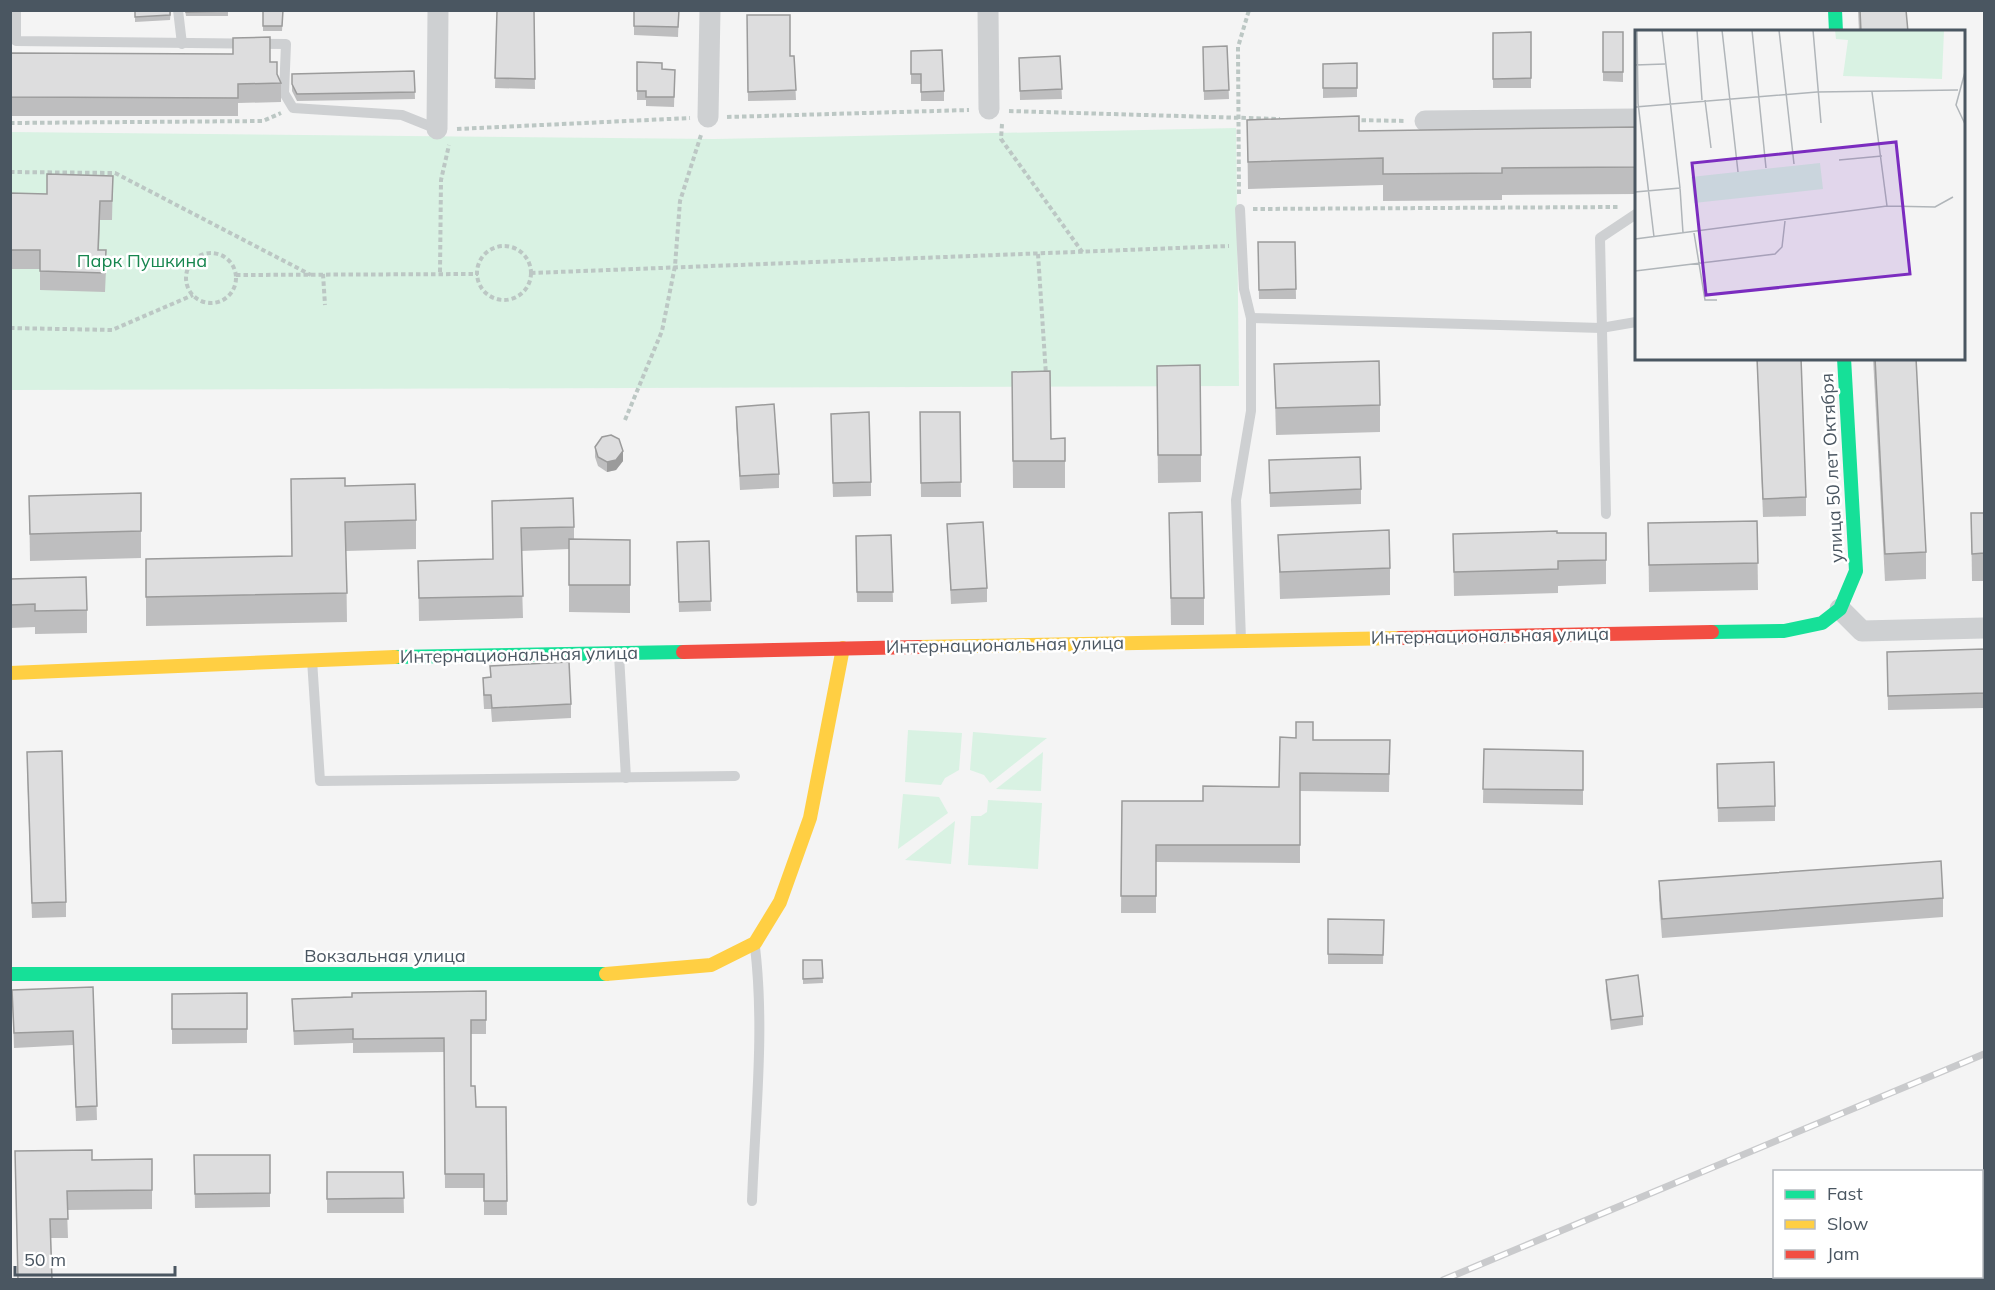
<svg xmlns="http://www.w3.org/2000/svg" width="1995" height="1290" viewBox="0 0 1995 1290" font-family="Mulish,sans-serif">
<rect width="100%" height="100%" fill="#f4f4f4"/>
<g fill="#d9f2e3">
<path d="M1236 128 1239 386 11 390V132L714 139Z"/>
<path d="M908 730 962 733 959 770 945 778 941 785 905 782Z"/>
<path d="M973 732 1047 738 990 783 984 775 970 770Z"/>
<path d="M1043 752 1041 791 996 789Z"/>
<path d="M903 794 939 797 948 813 898 849Z"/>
<path d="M988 800 1042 803 1038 869 968 865 971 816H981L987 812Z"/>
<path d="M955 821 951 864 905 860Z"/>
</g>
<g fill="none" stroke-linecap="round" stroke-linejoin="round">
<g stroke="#bcc7c4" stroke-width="4" stroke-dasharray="4.5 3" stroke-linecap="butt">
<path d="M1009 111 1280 119"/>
<path d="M727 117 969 110"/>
<path d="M1354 120 1406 121"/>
<path d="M10 123 263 121 281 113"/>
<path d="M1002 124 1001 139 1083 253"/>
<path d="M457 129 690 118"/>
<path d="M10 172 115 173 311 275"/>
<path d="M1239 194 1238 47 1249 10"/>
<path d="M1253 209 1618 207"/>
<circle cx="504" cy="273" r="27"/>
<circle cx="211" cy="278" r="25"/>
<path d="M1038 254 1046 375"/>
<path d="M440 272 441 180 449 145"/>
<path d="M531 273 1229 246"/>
<path d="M323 274 325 305"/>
<path d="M236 275 478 274"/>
<path d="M10 328 112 330 193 295"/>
<path d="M625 420 662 331 675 266 680 201 701 135"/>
</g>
<g stroke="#ced0d2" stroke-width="10">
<path d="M16 10V41L286 44 284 93 293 108 402 115 437 129"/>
<path d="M178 10 182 44"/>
<path d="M1240 209 1244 289 1251 318V411L1236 500 1241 640"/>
<path d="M1251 318 1601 328 1636 322"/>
<path d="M1606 514 1600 238 1636 214"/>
<path d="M619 655 626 778"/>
<path d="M312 660 320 781 735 776"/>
<path d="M752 1201C755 1117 765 1031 755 947"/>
<path d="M1982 1216 1984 1215"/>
<path d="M1797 1280 1806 1276"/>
</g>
<g stroke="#ced0d2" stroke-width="21">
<path d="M988 10 989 109"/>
<path d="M708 117 710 10"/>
<path d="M1425 121 1636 119"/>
<path d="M437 129 438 10"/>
<path d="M1840 609 1862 631 1984 628"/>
</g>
<g stroke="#16e098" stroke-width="14">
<path d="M1835 10 1836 32"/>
<path d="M1712 632 1784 631 1822 623 1840 609 1856 571 1844 358"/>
<path d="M395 657 683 652"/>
<path d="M10 974H606"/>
</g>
<g stroke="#ffcf43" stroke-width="14">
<path d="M919 647 1400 638"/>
<path d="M10 673 395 657"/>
<path d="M606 974 711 965 755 943 780 902 810 818 843 648"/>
</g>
<g stroke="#f24e42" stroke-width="14">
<path d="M1400 638 1712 632"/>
<path d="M683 652 919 647"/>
</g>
<g stroke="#c9cacc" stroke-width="7">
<path id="rail" d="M1443 1280 1984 1054"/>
</g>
<use href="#rail" stroke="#fff" stroke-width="4.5" stroke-dasharray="14" stroke-linecap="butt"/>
</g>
<g fill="#bebebf">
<path d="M135 10H171L170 20 135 22Z"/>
<path d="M185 10H228V16H186Z"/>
<path d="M263 10H283L282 31H263Z"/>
<path d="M534 10 535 89 495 88 497 11Z"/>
<path d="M634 10H679L678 37 634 35Z"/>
<path d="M1858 10H1906L1908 32H1859Z"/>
<path d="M747 15 790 56H794L796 100 748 101Z"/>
<path d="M1531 32V88H1493V33Z"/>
<path d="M1603 32H1623V82L1603 81Z"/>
<path d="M1227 46 1229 99 1204 100 1203 47Z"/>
<path d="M911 51 944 91V101H921V84H911Z"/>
<path d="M10 53 270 62 281 83V102L238 103V116H10Z"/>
<path d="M1060 56 1062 99 1020 100 1019 58Z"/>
<path d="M637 62 662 69 675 70 674 107 646 106V100H637Z"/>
<path d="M1357 63V97L1323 98V64Z"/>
<path d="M414 71 415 99 297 101 292 91V74Z"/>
<path d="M1247 120 1359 131 1636 127V194L1502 195V200L1383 201V185L1248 189Z"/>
<path d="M113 176 112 220H100L99 250 106 269 105 292 40 290V269H10V193L47 194Z"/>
<path d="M1258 242H1295L1296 299H1259Z"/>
<path d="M1757 358 1806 497V516L1763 517Z"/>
<path d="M1873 358H1916L1926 552V579L1885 581Z"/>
<path d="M1274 364 1380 405V432L1276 435Z"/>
<path d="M1012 372 1051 439 1065 438V488H1013Z"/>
<path d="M1157 393 1201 455V482L1158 483Z"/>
<path d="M736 407 779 474V488L740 490 736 421Z"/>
<path d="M920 412H960L961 497H921Z"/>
<path d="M831 414 871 482V496L833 497Z"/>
<path d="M595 447 623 461 616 470 607 472 598 466 595 457Z"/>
<path d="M1269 460 1361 489V504L1270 507Z"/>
<path d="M291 479 345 486 416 520V549L346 551 347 622 146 626V559L292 556Z"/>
<path d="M29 496 141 531V558L30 561Z"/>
<path d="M492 501 574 527V539L630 540V613L569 612V549L521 551 523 618 419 621 418 561 493 559Z"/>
<path d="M1169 513 1204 598V625H1171Z"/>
<path d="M1971 513H1984V581H1972Z"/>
<path d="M1757 521 1758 590 1649 592 1648 523Z"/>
<path d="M947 524 987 588V602L951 604Z"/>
<path d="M1606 533V584L1558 586V593L1454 596 1453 534Z"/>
<path d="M891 535 893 602H857L856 536Z"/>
<path d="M1278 535 1390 568V595L1280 599Z"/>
<path d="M709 541 711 611 679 612 677 542Z"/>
<path d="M10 579 87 610V633L35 634V627L10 628Z"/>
<path d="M1984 649V708L1888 710 1887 652Z"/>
<path d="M490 666 571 704V718L492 722 491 709H484L483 692V678L490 677Z"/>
<path d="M1313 740H1390L1389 792 1300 791V863L1156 862V913H1121L1122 801H1203L1279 787Z"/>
<path d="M1484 749 1583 751V805L1483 803Z"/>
<path d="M27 767 66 902V917L32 918Z"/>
<path d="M1717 778 1775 806V821L1718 822Z"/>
<path d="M1659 881 1943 898V917L1662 938 1659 900Z"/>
<path d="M1328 919 1384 920 1383 964H1328Z"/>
<path d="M803 960H822L823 983 803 984Z"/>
<path d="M1606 980 1643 1016V1025L1611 1030 1606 990Z"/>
<path d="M93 987 97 1120 76 1121 73 1045 14 1048 12 990Z"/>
<path d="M486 991V1034H471V1086L476 1107H506L507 1215H484V1188H445L444 1052 353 1053V1043L294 1045 292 999Z"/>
<path d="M247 993V1043L172 1044V994Z"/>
<path d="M15 1151 92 1160 152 1159V1209L67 1210 68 1238H51L52 1280H18Z"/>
<path d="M194 1155H270V1207L195 1208Z"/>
<path d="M327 1172H403L404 1213H327Z"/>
</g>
<path fill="#9b9b9b" d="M623 451V461L616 470 607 472V462Z"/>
<g fill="#ddddde" stroke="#9b9b9b" stroke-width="1.5">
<path d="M135 10H170V15L135 17Z"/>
<path d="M186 10H228V11L186 12Z"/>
<path d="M263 10H283L282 26H263Z"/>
<path d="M534 10 535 79 495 78 497 11Z"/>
<path d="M634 10H679L678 27 634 26Z"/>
<path d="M1860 10H1906L1908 32H1861Z"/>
<path d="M747 15H790V56H794L796 90 748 92Z"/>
<path d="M1531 32V78L1493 79V33Z"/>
<rect x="1603" y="32" width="20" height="40"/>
<path d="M270 37V62H277V74L281 83 238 84V98L10 97V53L233 54V38Z"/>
<path d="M1227 46 1229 90 1204 91 1203 47Z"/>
<path d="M942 50 944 91 921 92V74H911V51Z"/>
<path d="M1060 56 1062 89 1020 91 1019 58Z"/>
<path d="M637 62 662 63V69L675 70 674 97H646V91H637Z"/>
<path d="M1357 63V88H1323V64Z"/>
<path d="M414 71 415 92 297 94 292 84V74Z"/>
<path d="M1359 116V131L1636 127V167L1502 168V173L1383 174V158L1248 162 1247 120Z"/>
<path d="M47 174 113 176 112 201H100L98 250H106L105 273 40 271V250H10V193L47 194Z"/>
<path d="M1258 242H1295L1296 289 1259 290Z"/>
<path d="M1757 358H1801L1806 497 1763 499Z"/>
<path d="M1875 358H1916L1926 552 1885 554Z"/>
<path d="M1379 361 1380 405 1276 408 1274 364Z"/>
<path d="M1200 365 1201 455H1158L1157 366Z"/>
<path d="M1050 371 1051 439 1065 438V461H1013L1012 372Z"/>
<path d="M774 404 779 474 740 476 736 407Z"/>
<path d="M869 412 871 482 833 483 831 414Z"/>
<path d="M920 412H960L961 482 921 483Z"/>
<path d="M611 435 619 439 623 451 616 460 607 462 598 457 595 447 602 437Z"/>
<path d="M1360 457 1361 489 1270 493 1269 460Z"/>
<path d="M345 478V486L415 484 416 520 345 522 347 593 146 597V559L292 556 291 479Z"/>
<path d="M141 493V531L30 534 29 496Z"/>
<path d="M573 498 574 527 521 528 523 596 419 598 418 561 493 559 492 501Z"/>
<path d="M1202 512 1204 598H1171L1169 513Z"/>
<path d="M1971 513H1984V553L1972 554Z"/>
<path d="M1757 521 1758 563 1649 565 1648 523Z"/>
<path d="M983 522 987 588 951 590 947 524Z"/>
<path d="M1389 530 1390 568 1280 572 1278 535Z"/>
<path d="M1557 531V533H1606V560L1558 561V569L1454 572 1453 534Z"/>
<path d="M891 535 893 592H857L856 536Z"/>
<path d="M569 539 630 540V585H569Z"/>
<path d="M709 541 711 601 679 602 677 542Z"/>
<path d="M86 577 87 610 35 611V604L10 605V579Z"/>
<path d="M1984 649V693L1888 696 1887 652Z"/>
<path d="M569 662 571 704 492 708 491 695H484L483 678 491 677 490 666Z"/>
<path d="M1296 722H1313V740H1390L1389 774 1300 773V845H1156V896H1121L1122 801H1203V786L1279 787 1280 737 1296 738Z"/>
<path d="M1484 749 1583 751V790L1483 789Z"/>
<path d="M62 751 66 902 32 903 27 752Z"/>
<path d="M1774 762 1775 806 1718 808 1717 764Z"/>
<path d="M1941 861 1943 898 1662 919 1659 881Z"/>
<path d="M1328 919 1384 920 1383 955 1328 954Z"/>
<path d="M803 960H822L823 978 803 979Z"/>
<path d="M1638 975 1643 1016 1611 1020 1606 980Z"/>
<path d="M93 987 97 1106 76 1107 73 1031 14 1033 12 990Z"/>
<path d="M486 991V1020H471V1086H475L476 1107H506L507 1201H484V1174H445L444 1038 353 1039V1029L294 1031 292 999 352 997V993Z"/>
<path d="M247 993V1029H172V994Z"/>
<path d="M92 1150V1160L152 1159V1190L67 1191 68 1219H50L52 1280H18L15 1151Z"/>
<path d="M194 1155H270V1193L195 1194Z"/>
<path d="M327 1172H403L404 1198 327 1199Z"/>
</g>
<g text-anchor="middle" stroke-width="5" stroke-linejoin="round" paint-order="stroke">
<g font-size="18" fill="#17864f" stroke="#fff">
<text x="142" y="267">Парк Пушкина</text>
</g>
<g font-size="18" fill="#4a5661" stroke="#fff">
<text transform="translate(1832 468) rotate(-93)" y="6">улица 50 лет Октября</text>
<text transform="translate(1490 636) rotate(-1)" y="6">Интернациональная улица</text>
<text transform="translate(1005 645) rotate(-1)" y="6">Интернациональная улица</text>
<text transform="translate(519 655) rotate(-1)" y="6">Интернациональная улица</text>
<text x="385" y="962">Вокзальная улица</text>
</g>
</g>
<g transform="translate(1635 30)">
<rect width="330" height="330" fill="#f4f4f4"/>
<path d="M200 0H309L307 49 208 46 213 10 201 9ZM185 133 188 159 59 173 56 147Z" fill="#d9f2e3"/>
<path fill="none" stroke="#b0b5b9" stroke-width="1.5" d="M2 0 3 73 19 207M62 0 67 70M87 0 103 142M117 0 131 138M144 0 159 134M178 0 186 93M0 35 30 34M330 42 321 75 330 94M237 62 252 176M70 70 76 118M0 77 182 62 323 60M204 130 247 126M45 158 48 203M0 162 45 158 27 0M59 203 70 270H82M0 209 252 176 300 177 318 167M0 241 140 224 147 217 150 191"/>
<path fill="#7b2cbf" fill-opacity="0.15" stroke="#7b2cbf" stroke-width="3" d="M261 112 275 244 71 265 57 133Z"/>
<rect width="330" height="330" fill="none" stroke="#4a5661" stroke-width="3"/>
</g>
<rect width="1995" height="1290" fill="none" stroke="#4a5661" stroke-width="24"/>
<rect x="1773" y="1170" width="210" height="108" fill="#ffffff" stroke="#b7bbc0" stroke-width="1.5"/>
<rect x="1785" y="1190" width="30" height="9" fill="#16e098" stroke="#b7bbc0" stroke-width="1.5"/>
<text x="1827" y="1200" font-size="18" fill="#4a5661">Fast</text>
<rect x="1785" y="1220" width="30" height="9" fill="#ffcf43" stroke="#b7bbc0" stroke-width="1.5"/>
<text x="1827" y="1230" font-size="18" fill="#4a5661">Slow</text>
<rect x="1785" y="1250" width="30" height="9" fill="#f24e42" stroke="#b7bbc0" stroke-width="1.5"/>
<text x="1827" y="1260" font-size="18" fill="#4a5661">Jam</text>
<path d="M15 1266v9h160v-9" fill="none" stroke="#4a5661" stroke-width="3"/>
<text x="24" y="1266" font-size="18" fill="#4a5661" stroke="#ffffff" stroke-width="4.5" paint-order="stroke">50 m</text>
</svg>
